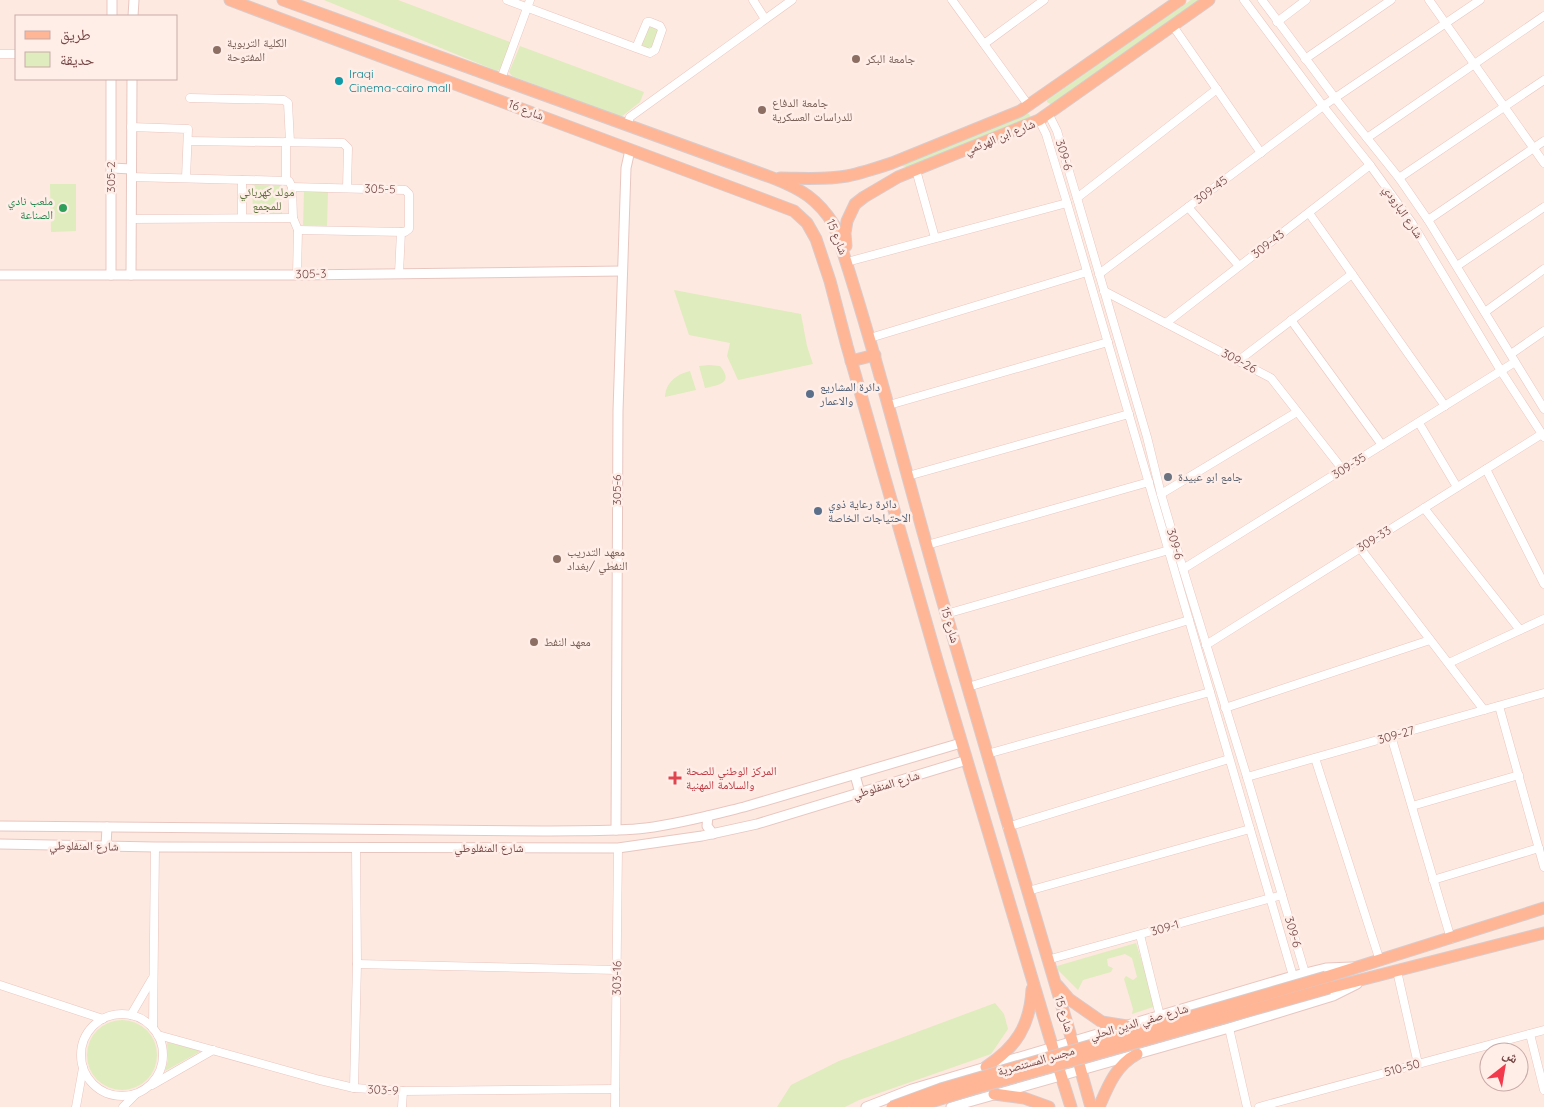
<svg xmlns="http://www.w3.org/2000/svg" width="1544" height="1107" viewBox="0 0 1544 1107" font-family="Quicksand,'Noto Naskh Arabic',sans-serif">
<rect width="100%" height="100%" fill="#fee9e0"/>
<g fill="#dfecbd">
<path d="M324 0H398L510 42 501 69 497 71Z"/>
<path d="M1191 0H1201L1052 105 1047 102V100Z"/>
<path d="M651 24 659 30 653 46 648 48 641 45 646 27Z"/>
<path d="M520 46 644 92 640 102 621 117 512 76 509 72Z"/>
<path d="M1027 113 1029 114 1031 118 910 168 902 166 903 164Z"/>
<path d="M252 183H282V215H253Z"/>
<path d="M50 184H76V231L51 232Z"/>
<path d="M304 190 328 191 327 226 303 225Z"/>
<path d="M674 290 801 314 807 346 813 364 738 380 727 356 730 343 689 335Z"/>
<path d="M709 365 720 366C734 383 719 385 705 388L699 366Z"/>
<path d="M690 371 696 390 665 397C665 383 677 374 690 371Z"/>
<path d="M1136 943 1156 1006 1132 1014 1133 1009 1124 979 1126 976 1133 980 1137 977 1132 958 1125 954 1107 959 1108 966 1113 968 1111 972 1083 980 1078 990 1058 970 1057 966Z"/>
<path d="M995 1003 1004 1014 1008 1029 991 1054 859 1100 845 1107H777L791 1085 839 1061Z"/>
<circle cx="122" cy="1055" r="35"/>
<path d="M167 1042 201 1051 165 1071 168 1060Z"/>
</g>
<g fill="none" stroke-linecap="round" stroke-linejoin="round">
<g stroke="#e8c6c0" stroke-width="9">
<g id="minor">
<path d="M507 0 636 48 650 53 655 50 662 30 660 26 650 22H647L636 48"/>
<path d="M753 0 765 19"/>
<path d="M952 0 1029 106"/>
<path d="M1244 0 1323 106 1370 165 1412 223 1501 371 1544 437"/>
<path d="M1262 0 1335 98 1399 178 1428 220 1544 409"/>
<path d="M1429 0 1544 163"/>
<path d="M1277 22 1306 0"/>
<path d="M1173 26 1261 153"/>
<path d="M984 44 1044 0"/>
<path d="M0 54H16"/>
<path d="M1305 59 1391 0"/>
<path d="M501 79 530 0"/>
<path d="M190 98 284 100 288 103 290 142"/>
<path d="M1049 115 1057 131 1077 198 1147 437 1161 494 1183 569 1247 777 1305 973"/>
<path d="M1039 120 1046 134 1067 203 1293 976"/>
<path d="M627 125 630 117 792 0"/>
<path d="M131 127 188 129 186 178"/>
<path d="M1367 138 1544 16"/>
<path d="M188 141 343 143 348 148 347 188"/>
<path d="M916 170 935 238"/>
<path d="M131 177 289 181 292 187 293 218 298 230 297 275"/>
<path d="M1399 178 1544 80"/>
<path d="M242 180V218"/>
<path d="M286 180V142"/>
<path d="M292 187 405 190 409 194V229L405 232 298 230"/>
<path d="M1077 198 1217 89"/>
<path d="M1188 207 1239 266"/>
<path d="M1309 213 1445 406"/>
<path d="M131 219 293 218"/>
<path d="M1428 220 1544 141"/>
<path d="M847 262 1067 203"/>
<path d="M1457 266 1544 207"/>
<path d="M399 273 401 232"/>
<path d="M1099 274 1323 106 1480 0"/>
<path d="M1104 291 1271 378 1343 470"/>
<path d="M1485 312 1544 269"/>
<path d="M1291 320 1382 445"/>
<path d="M1166 323 1370 165"/>
<path d="M870 338 1087 272"/>
<path d="M1511 354 1544 331"/>
<path d="M1238 361 1352 274"/>
<path d="M889 405 1108 342"/>
<path d="M1419 423 1457 487"/>
<path d="M1486 469 1544 584"/>
<path d="M908 476 1129 414"/>
<path d="M1161 494 1297 412"/>
<path d="M1424 508 1520 630"/>
<path d="M927 545 1149 482"/>
<path d="M1360 548 1484 710"/>
<path d="M1183 569 1515 362"/>
<path d="M946 614 1169 550"/>
<path d="M1206 645 1542 434"/>
<path d="M1449 663 1544 619"/>
<path d="M968 687 1189 620"/>
<path d="M1499 706 1544 867"/>
<path d="M1225 708 1430 640"/>
<path d="M1391 736 1451 939"/>
<path d="M987 754 1210 692"/>
<path d="M1315 758 1380 961"/>
<path d="M1247 777 1544 693"/>
<path d="M1412 806 1519 775"/>
<path d="M1007 827 1229 759"/>
<path d="M1433 880 1539 848"/>
<path d="M1028 891 1250 829"/>
<path d="M1140 935 1160 1016"/>
<path d="M1047 960 1282 895"/>
<path d="M357 964 617 970"/>
<path d="M1397 971 1418 1064"/>
<path d="M0 985 103 1019"/>
<circle cx="122" cy="1055" r="41"/>
<path d="M131 1015 152 979"/>
<path d="M153 1028 155 847"/>
<path d="M1229 1028 1247 1107"/>
<path d="M1530 1034 1544 1090"/>
<path d="M158 1035 320 1080 354 1088 403 1091 615 1089"/>
<path d="M152 1085 213 1050"/>
<path d="M354 1088 357 964 356 848"/>
<path d="M76 1107 83 1068"/>
<path d="M123 1107 135 1095"/>
<path d="M402 1107 403 1091"/>
<path d="M615 1107 618 848"/>
<path d="M1259 1107 1544 1030"/>
</g>
</g>
<g stroke="#e8c6c0" stroke-width="11">
<g id="tertiary">
<path d="M112 16V0"/>
<path d="M133 16 134 0"/>
<path d="M112 168 131 169"/>
<path d="M0 275H297L622 271"/>
<path d="M111 275V79"/>
<path d="M131 275 132 79"/>
<path d="M855 775 860 793"/>
<path d="M708 816 707 826 713 834"/>
<path d="M0 826 543 831C577 830 612 832 646 828 679 824 712 815 744 807L961 743"/>
<path d="M616 830 618 411 626 168 630 150"/>
<path d="M0 844 155 847 618 848 702 836 757 824 967 760"/>
<path d="M106 846 107 827"/>
<path d="M866 1107 912 1089 1293 976 1326 968 1352 967"/>
<path d="M951 1107 1229 1028 1333 996 1357 984"/>
</g>
</g>
<g stroke="#d9cbcb" stroke-width="13">
<g id="primary">
<path d="M230 0 757 197 794 211 807 223 816 239 830 281 847 346 937 660 1054 1052"/>
<path d="M283 0 773 178C801 189 818 199 834 225 877 353 908 484 946 613 988 758 1031 902 1074 1047"/>
<path d="M780 178C802 178 825 180 847 176 862 173 877 168 892 163L1020 111 1180 0"/>
<path d="M846 246 845 233 847 221 855 204 864 197 898 177 1039 120 1209 0"/>
<path d="M851 361 875 355"/>
<path d="M1326 977 1544 908"/>
<path d="M1057 985 1069 999 1102 1022 1127 1026"/>
<path d="M1329 988 1544 933"/>
<path d="M1079 1064 1091 1107"/>
<path d="M986 1067C1016 1047 1030 1026 1032 989"/>
<path d="M1059 1069 1071 1107"/>
<path d="M994 1094 1024 1098 1049 1107"/>
<path d="M1099 1107C1108 1086 1116 1065 1137 1054"/>
</g>
</g>
<use href="#minor" stroke="#fff" stroke-width="8"/>
<use href="#tertiary" stroke="#fff" stroke-width="9"/>
<use href="#primary" stroke="#ffb696" stroke-width="11"/>
<g stroke="#d9cbcb" stroke-width="13" stroke-linecap="butt">
<g id="primary-bridge">
<path d="M892 1107 941 1089 1326 977"/>
<path d="M915 1107 979 1087 1329 988"/>
</g>
</g>
<use href="#primary-bridge" stroke="#ffb696" stroke-width="11"/>
</g>
<g fill="#8d6e63" stroke="#ffeee8" stroke-width="2">
<circle cx="217" cy="50" r="5"/>
<circle cx="856" cy="59" r="5"/>
<circle cx="762" cy="110" r="5"/>
<circle cx="557" cy="559" r="5"/>
<circle cx="534" cy="642" r="5"/>
</g>
<circle fill="#0f9aa8" stroke="#ffeee8" stroke-width="2" cx="339" cy="81" r="5"/>
<circle fill="#2e9e5b" stroke="#ffeee8" stroke-width="2" cx="63" cy="208" r="5"/>
<g fill="#5c6f8a" stroke="#ffeee8" stroke-width="2">
<circle cx="810" cy="394" r="5"/>
<circle cx="818" cy="511" r="5"/>
</g>
<circle fill="#6b7280" stroke="#ffeee8" stroke-width="2" cx="1168" cy="477" r="5"/>
<path fill="#e0444e" stroke="#ffeee8" stroke-width="2" d="M672.5 770.5h5v5h5v5h-5v5h-5v-5h-5v-5h5z"/>
<g text-anchor="middle" stroke-width="5" stroke-linejoin="round" paint-order="stroke">
<g font-size="12" fill="#785e54" stroke="#ffeee8" text-anchor="start">
<text x="227" y="47">الكلية التربوية<tspan x="227" dy="14">المفتوحة</tspan></text>
<text x="866" y="63">جامعة البكر</text>
<text x="772" y="107">جامعة الدفاع<tspan x="772" dy="14">للدراسات العسكرية</tspan></text>
<text x="567" y="556">معهد التدريب<tspan x="567" dy="14">النفطي /بغداد</tspan></text>
<text x="544" y="646">معهد النفط</text>
</g>
<g font-size="12" fill="#0d838f" stroke="#ffeee8" text-anchor="start">
<text x="349" y="78">Iraqi<tspan x="349" dy="14">Cinema-cairo mall</tspan></text>
</g>
<g font-size="12" fill="#774745" stroke="#ffeee8">
<text transform="translate(526 110) rotate(21)" y="4">شارع 16</text>
<text transform="translate(1000 137) rotate(-22)" y="4">شارع ابن الهرثمي</text>
<text transform="translate(1064 155) rotate(73)" y="4">309-6</text>
<text transform="translate(111 177) rotate(-90)" y="4">305-2</text>
<text transform="translate(380 189) rotate(2)" y="4">305-5</text>
<text transform="translate(1211 190) rotate(-37)" y="4">309-45</text>
<text transform="translate(1403 212) rotate(56)" y="4">شارع البارودي</text>
<text transform="translate(837 237) rotate(68)" y="4">شارع 15</text>
<text transform="translate(1268 244) rotate(-38)" y="4">309-43</text>
<text transform="translate(311 274) rotate(-1)" y="4">305-3</text>
<text transform="translate(1239 361) rotate(28)" y="4">309-26</text>
<text transform="translate(1349 466) rotate(-32)" y="4">309-35</text>
<text transform="translate(617 490) rotate(-90)" y="4">305-6</text>
<text transform="translate(1374 539) rotate(-32)" y="4">309-33</text>
<text transform="translate(1175 544) rotate(74)" y="4">309-6</text>
<text transform="translate(950 625) rotate(73)" y="4">شارع 15</text>
<text transform="translate(1396 735) rotate(-16)" y="4">309-27</text>
<text transform="translate(886 785) rotate(-17)" y="4">شارع المنفلوطي</text>
<text transform="translate(84 846) rotate(1)" y="4">شارع المنفلوطي</text>
<text x="489" y="852">شارع المنفلوطي</text>
<text transform="translate(1165 928) rotate(-16)" y="4">309-1</text>
<text transform="translate(1293 932) rotate(74)" y="4">309-6</text>
<text transform="translate(617 978) rotate(-89)" y="4">303-16</text>
<text transform="translate(1064 1014) rotate(73)" y="4">شارع 15</text>
<text transform="translate(1139 1022) rotate(-16)" y="4">شارع صفي الدين الحلي</text>
<text transform="translate(1036 1061) rotate(-16)" y="4">مجسر المستنصرية</text>
<text transform="translate(1402 1068) rotate(-15)" y="4">510-50</text>
<text transform="translate(383 1090) rotate(3)" y="4">303-9</text>
</g>
<g font-size="12" fill="#5b7237" stroke="#ffeee8">
<text x="267" y="196">مولد كهربائي<tspan x="267" dy="14">للمجمع</tspan></text>
</g>
<g font-size="12" fill="#27864d" stroke="#ffeee8" text-anchor="end">
<text x="53" y="205">ملعب نادي<tspan x="53" dy="14">الصناعة</tspan></text>
</g>
<g font-size="12" fill="#4e5e75" stroke="#ffeee8" text-anchor="start">
<text x="820" y="391">دائرة المشاريع<tspan x="820" dy="14">والاعمار</tspan></text>
<text x="828" y="508">دائرة رعاية ذوي<tspan x="828" dy="14">الاحتياجات الخاصة</tspan></text>
</g>
<g font-size="12" fill="#5b616d" stroke="#ffeee8" text-anchor="start">
<text x="1178" y="481">جامع ابو عبيدة</text>
</g>
<g font-size="12" fill="#be3a42" stroke="#ffeee8" text-anchor="start">
<text x="686" y="775">المركز الوطني للصحة<tspan x="686" dy="14">والسلامة المهنية</tspan></text>
</g>
</g>
<rect x="15" y="15" width="162" height="65" fill="#ffeee8" stroke="#c9aba7"/>
<rect x="25" y="31" width="25" height="8" fill="#ffb696" stroke="#c9aba7"/>
<text x="60" y="40" font-size="15" fill="#774745">طريق</text>
<rect x="25" y="52" width="25" height="15" fill="#dfecbd" stroke="#c9aba7"/>
<text x="60" y="65" font-size="15" fill="#774745">حديقة</text>
<g transform="translate(1504 1067) rotate(31)"><circle r="24" fill="#ffeee8" stroke="#c9aba7"/>
<path d="M0-4L9 19L0 12L-9 19Z" fill="#f33a4c"/>
<text y="-8" font-size="14" font-weight="bold" text-anchor="middle" fill="#774745">ش</text>
</g>
</svg>
